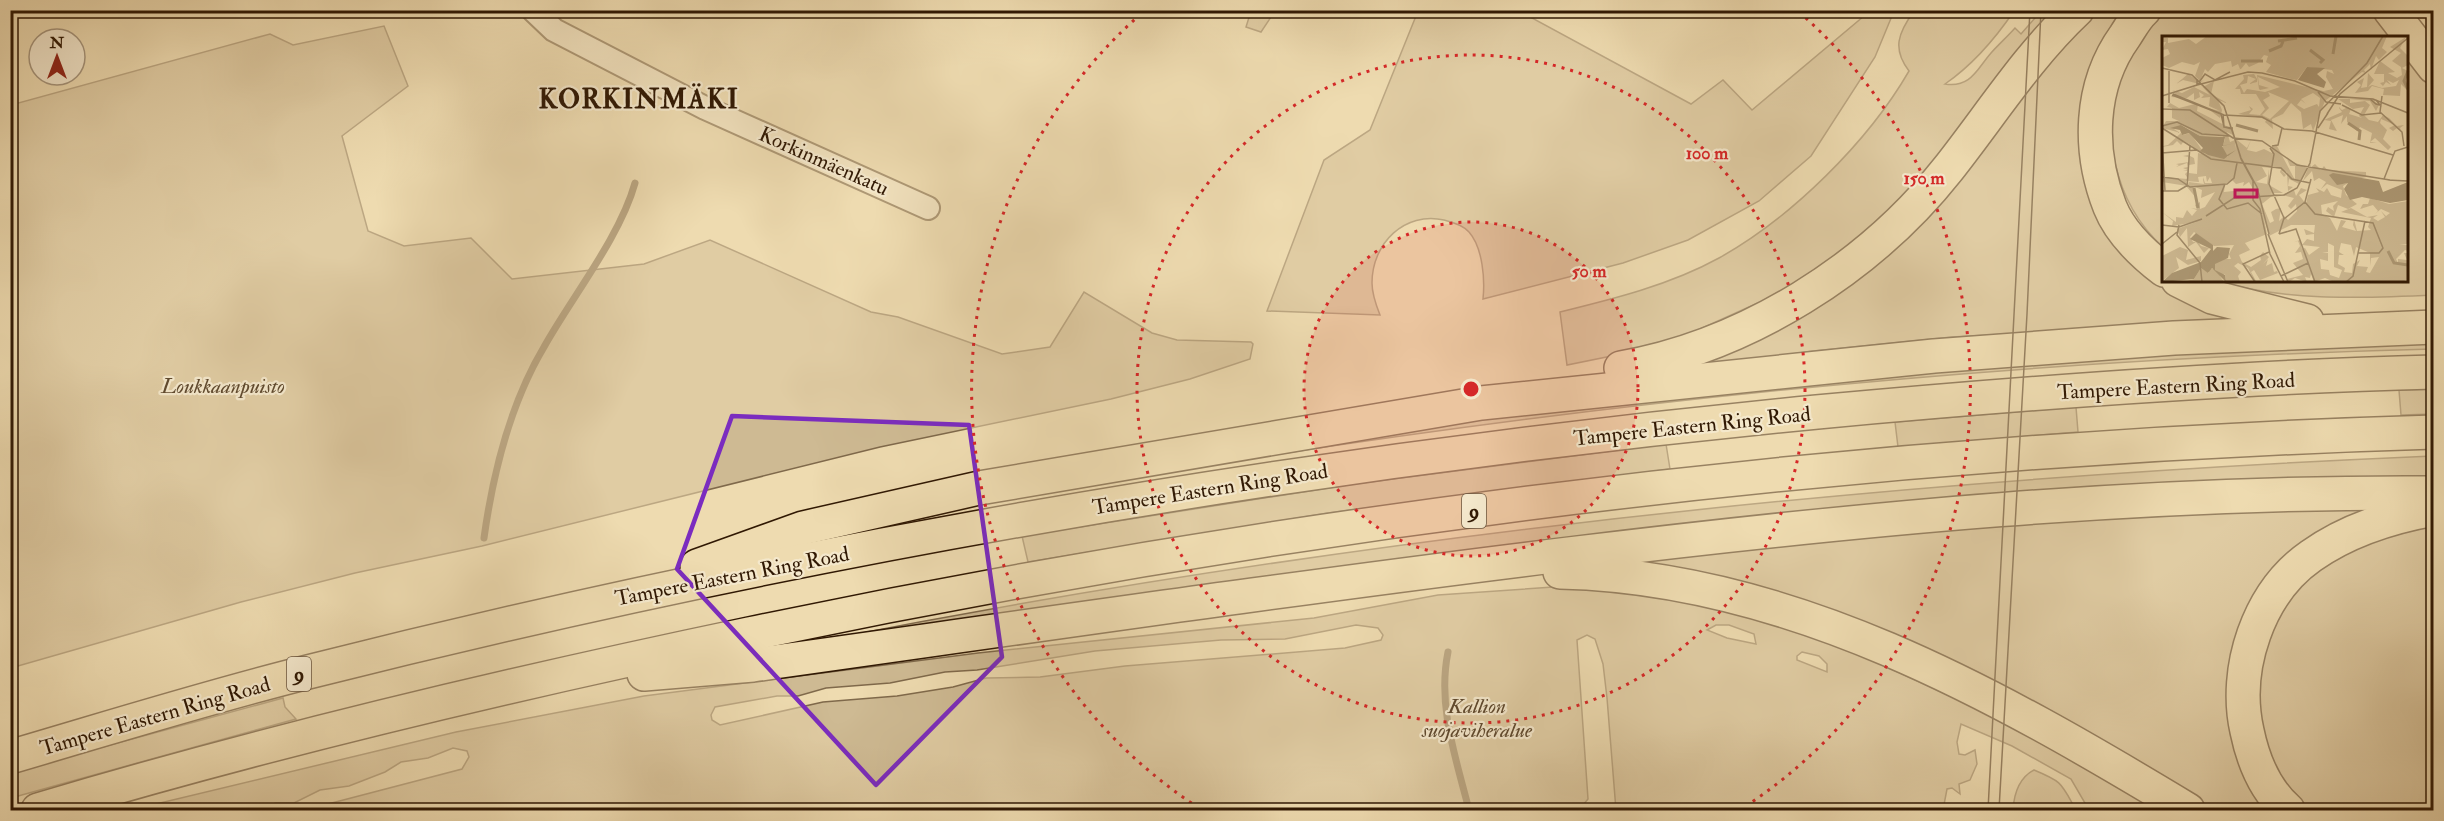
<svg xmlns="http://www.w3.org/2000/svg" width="2444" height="821" viewBox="0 0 2444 821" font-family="'IM FELL Double Pica',serif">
<rect width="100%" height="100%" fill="#eedbb0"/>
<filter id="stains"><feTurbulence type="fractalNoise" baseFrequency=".00333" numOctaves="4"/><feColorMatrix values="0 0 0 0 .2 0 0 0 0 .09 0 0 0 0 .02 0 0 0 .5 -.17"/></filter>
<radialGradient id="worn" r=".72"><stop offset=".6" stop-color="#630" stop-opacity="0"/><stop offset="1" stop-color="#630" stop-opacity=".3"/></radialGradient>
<g fill="#ceba93" stroke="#7f694b" stroke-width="1.5" fill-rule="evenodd">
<path d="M1251 11V10L1275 11 1261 32 1246 27Z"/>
<path d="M1418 11H1519L1691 104 1723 80 1752 110 1870 11H1894L1875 57 1811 156 1759 201 1688 240 1623 263 1483 299C1485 280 1483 248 1469 232 1464 226 1452 222 1444 220 1405 211 1372 243 1372 283 1372 293 1376 305 1380 315L1267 311 1324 160 1370 130Z"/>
<path d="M1914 11H2014C1995 39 1974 64 1945 84 1971 88 1977 69 1991 53 1998 45 2007 37 2015 28L2021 34 2041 11H2057L1915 187 1847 248 1780 293 1689 334 1646 349 1567 365 1560 312C1613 299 1670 285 1719 258 1791 218 1868 142 1909 71 1892 49 1898 33 1914 11Z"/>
<path d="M2092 11H2128L2088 187 2240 321 1952 337 1813 351 1665 372 1790 318Z"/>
<path d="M2166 11H2376L2400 37 2164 38 2163 247C2114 203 2097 126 2124 65 2134 44 2150 27 2166 11Z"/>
<path d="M384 26 408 86 342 136 368 231 404 246 471 238 512 279 644 264 710 240 871 312 898 317 1002 354 1050 347 1084 292 1152 333 1177 340 1251 342 1253 344 1250 359 1190 379 1111 399 880 447 482 546 355 573 241 602 11 668V105L270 34 293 45Z"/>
<path d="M2407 47 2433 90V295C2360 298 2289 302 2217 281L2406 280Z"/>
<path d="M2433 337V349C2026 359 1617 400 1215 464L1211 455 1760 382Z"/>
<path d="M2433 389V414L2401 415 2399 390Z"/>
<path d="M2076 407 2078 432 1898 447 1895 422Z"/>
<path d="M1666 444 1670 469 1328 513 1028 562 1022 536 1354 484Z"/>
<path d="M2433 456V481L2285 483 820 641C1352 536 1891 479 2433 456Z"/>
<path d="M2403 502 2368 512 2235 657 2275 810H2208L2128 760 2032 706 1592 566 2019 522Z"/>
<path d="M2433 519V810H2306L2296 802 2274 770 2259 726 2255 680 2265 631 2290 591 2354 542Z"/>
<path d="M1568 586 1673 595 1782 625 1859 654 2013 725 2160 810H2089L2071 779 2012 746 1961 724 1957 742 1959 754 1965 755 1975 750 1977 764 1970 780 1959 784 1960 794 1952 788 1947 789 1943 810H1616L1607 698 1603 664 1595 639 1587 635 1577 640 1588 799 1583 805 1561 809 305 810 462 769 469 757 467 751 453 748 428 758 401 762 385 772 349 786 320 790 294 803H276L252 810H131L456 732 644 696 978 653 1314 618 1438 595ZM1356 625 1378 628 1383 635 1381 640 1345 648 1125 666 1040 677 986 678 953 687 897 696 823 702 720 725 712 720 711 715 715 707 777 696H798L826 688 890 683 945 672 977 670 1095 651 1221 640 1285 639ZM1716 625H1729L1754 634 1756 644 1727 638 1707 630ZM1802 652 1819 656 1827 664V672L1797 660V656Z"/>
<path d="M283 698 285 707 296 719 11 798V772Z"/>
<path d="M2034 770C2063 782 2061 783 2076 810H2013C2014 794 2019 778 2034 770Z"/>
</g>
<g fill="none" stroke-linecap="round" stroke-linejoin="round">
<g stroke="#7b6547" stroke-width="7">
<path d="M484 538C493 473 510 404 544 347 572 297 620 237 635 183"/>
<path d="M1448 652C1437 706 1456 758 1469 810"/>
</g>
<g stroke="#60492e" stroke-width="26">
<path id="minor" d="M533 10 554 30 705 108 928 208"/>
</g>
<g stroke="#301803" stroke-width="36">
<g id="highway">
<path d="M2144 10C2136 17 2131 27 2125 36 2089 86 2088 151 2110 207 2120 232 2143 254 2164 270"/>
<path d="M2390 10 2434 67"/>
<path d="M2178 280 2212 297 2307 321"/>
<path d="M1621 368C1746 346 1869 269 1948 169 1990 116 2027 57 2077 10"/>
<path d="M697 566 803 528 979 488 1481 403 1934 356 2174 338 2434 327"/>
<path d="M1560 572C1790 577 1996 694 2188 810"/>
<path d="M644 674 753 665C1025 627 1297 587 1569 554 1856 519 2145 491 2434 493"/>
<path d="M10 757C109 728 208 697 308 672 803 547 1308 461 1817 412 2022 393 2228 377 2434 372"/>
<path d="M38 810C272 740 510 684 749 634 1303 518 1868 449 2434 432"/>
<path d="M2288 810C2265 790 2253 760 2247 731 2233 669 2258 593 2311 556 2348 530 2389 517 2434 509"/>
</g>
</g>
<use href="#minor" stroke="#f4e8cc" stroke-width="22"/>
<use href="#highway" stroke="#eedbb0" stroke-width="33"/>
<g stroke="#301803" stroke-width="1.5">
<path d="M1988 810 2030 10"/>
<path d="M1999 810 2027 314 2041 10"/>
</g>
</g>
<path d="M0 0H2444V821H0ZM732 416 969 425 1002 657 876 785 677 569Z" fill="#eedbb0" fill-opacity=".55" fill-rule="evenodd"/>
<path fill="none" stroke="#7b2cbf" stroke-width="4.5" stroke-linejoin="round" d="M732 416 969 425 1002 657 876 785 677 569Z"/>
<circle cx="1471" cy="389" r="167" fill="#d62828" fill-opacity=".12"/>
<g fill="none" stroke="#d62828" stroke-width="3" stroke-dasharray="3 6">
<circle cx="1471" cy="389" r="167"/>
<circle cx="1471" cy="389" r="334"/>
<path d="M1199 808A500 500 0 0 1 1143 12M1799 12A500 500 0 0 1 1743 808"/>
</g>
<g text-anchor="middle" stroke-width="4.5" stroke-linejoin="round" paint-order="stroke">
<g fill="#f4e8cc" stroke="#6b563f" stroke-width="1.5">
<rect x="1462" y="494" width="24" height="34" rx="4.5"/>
<rect x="287" y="657" width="24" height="34" rx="4.5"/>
</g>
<g font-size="20" font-weight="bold" fill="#301803">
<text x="1474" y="518">9</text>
<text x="299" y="681">9</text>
</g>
<g font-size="21" fill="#301803" stroke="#f4e8cc">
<text transform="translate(824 161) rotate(24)" y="7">Korkinmäenkatu</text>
<text transform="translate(2176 386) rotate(-3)" y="7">Tampere Eastern Ring Road</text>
<text transform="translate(1692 426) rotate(-6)" y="7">Tampere Eastern Ring Road</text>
<text transform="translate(1210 489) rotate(-9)" y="7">Tampere Eastern Ring Road</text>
<text transform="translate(732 576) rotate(-11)" y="7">Tampere Eastern Ring Road</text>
<text transform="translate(155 716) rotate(-16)" y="7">Tampere Eastern Ring Road</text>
</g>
<g font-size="21" font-style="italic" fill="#5f492e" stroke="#f4e8cc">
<text x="223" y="393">Loukkaanpuisto</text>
<text x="1477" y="713">Kallion<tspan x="1477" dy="24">suojaviheralue</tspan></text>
</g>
<g font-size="27" font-weight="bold" letter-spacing="1.5" fill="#301803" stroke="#f4e8cc">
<text x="639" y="108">KORKINMÄKI</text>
</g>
</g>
<g transform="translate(2162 36)">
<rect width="246" height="246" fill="#eedbb0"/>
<path d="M45 0H225L220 12 225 16 217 24 214 20 209 34 208 28 202 34 204 37 200 36 163 65 151 95 149 88 141 93 139 76 129 67 121 78 110 83 111 93 103 86 105 83 76 78 89 74 87 70 91 73 87 78 98 79 103 73 94 58H79L78 53H73L82 43 81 39 92 38 95 43V46L87 48 94 43 86 40 85 47 78 49 82 57 85 53 103 56 118 51 96 41 97 49 107 52 98 54 97 53 95 39 165 56 162 55 171 53 164 41 165 35 172 38 170 34 145 31 135 44 129 43 104 36 109 29 104 26 106 20 102 19 96 27 87 31 84 27 79 33 73 34 78 33 76 28 70 31 69 25 53 28 46 36 43 33 38 45 33 40 38 26 32 29 20 26 7 32 0 29V22L8 18 6 13 0 14 4 6H0V1L6 2V7L27 3 34 8ZM106 56 127 65 108 83 100 79 107 72 101 64 108 60ZM151 57 158 62 157 71 155 68 142 73 135 69 139 64 144 68 139 63ZM244 1 238 12 246 20V29L240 32 246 35V55L239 48 238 60 221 59 222 53 210 50 206 55 193 57 199 49 195 46 202 42 199 52 205 51 206 37 212 44 206 51 210 49 220 52 234 50 237 44 231 47 225 44 229 49 224 46 221 50 218 47 222 46V38H212L218 25 233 36 226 37 235 42 240 39 239 31 230 25 239 17 228 11ZM26 38 38 46 42 44 38 47 41 51 52 45 49 58 65 67 56 64 60 74 59 79 54 78 59 79 58 82 45 72 58 75 47 70 48 61 39 62 42 59 37 56 38 61 32 64V57L25 62 9 61 14 56 10 54 20 57 32 51 48 59 38 48 21 44 14 48ZM200 62 210 63 219 66 212 65 217 69 214 75 208 65 188 63V67L203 65 208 69 202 79 207 84 216 86 221 79 227 82 235 90 242 89 238 92 240 97 235 92 231 95 227 92 233 89 219 83 218 87 225 94 221 103 229 111 226 114 213 102 208 106 215 107H208L210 97 198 91 195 95 185 86V80L179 88 181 79 169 84 175 95 167 93 169 85 162 84 180 76 177 72V71L180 74 186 71 189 73 187 78 200 82 197 80 202 71 191 73 176 63ZM26 65 36 68 35 75 70 93 71 99 65 96 68 106 73 104 74 113V103L85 112 89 104 85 114 94 116 102 113 110 117V111L115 110 133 144V130H128L125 123 145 132 137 148 127 143 126 150 131 151 126 155 125 136 120 135 124 139 122 141 118 136 119 133 100 131 105 140 94 146 105 148 107 133V149L121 157H108L119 159 110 160 100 168 108 187 112 185 109 176 114 173 119 172 117 185 122 180 126 184 135 175 134 168 129 173 126 170 132 162 120 159 132 154 134 160 139 152 145 154 137 159 144 168 146 159 157 156 154 152 162 156 165 152 169 159 179 162 180 154 165 148 159 153 164 146 157 142 152 145 150 135 141 145 148 127 149 131 153 128 159 134 162 130 165 134 204 136V141L194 143 168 138 179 148 186 147 181 150 184 159 195 168 186 173 176 169 172 181 164 175 166 171 172 175 171 170 176 165 159 169 160 178 168 182 175 195 179 184 184 185 180 191 194 195 191 189 192 183 195 195 209 194 206 191 209 182 179 176 189 172 205 181 216 179 211 182 216 185 223 181 219 175 224 180 228 177 219 173 213 178 216 175 211 169 198 173 201 168H196H206L208 162 227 168 246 165V208L237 209H246V215L243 214 234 223 236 227V223L245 224 242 217H246V243L240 246H172L163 242 152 246 149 238 148 242 143 241 145 246 133 242 127 246 125 243 141 239 131 227 141 223 139 216 133 217 138 210 136 205 132 206 138 204 140 213 143 212 147 219 158 211 140 209 145 203 152 205V198L144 199 142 193 152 197 153 189H129L107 200 102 182 105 198 83 207 88 214 77 219 80 226 89 231 99 224 98 220 101 216 107 221 101 228 106 223 104 230 110 227 112 236 115 235 116 237 98 244 92 234 89 236 94 245 99 246H93L86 232 76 227 72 230 79 236 76 240 78 246H64L63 238 58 240 62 246H22L32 243 39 232 47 237V232L52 233V227L59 223H69L67 218 72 209 52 210 32 196 28 201 31 206H36L39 210 47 212 42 217 34 206 26 211 25 192 18 201 15 193 34 186 10 190 11 185 0 176 14 186V181L21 182 25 174 30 180 35 174 29 172 35 173 33 169 38 166V173L43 171 53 156 39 162 40 154 31 150 35 163 25 151 27 146 42 148 41 144V141L43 147H50L48 141 45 146 44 140 36 141 37 146 24 145 25 150 0 146V141L26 143 23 138 26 135 21 134H26L21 132 26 131 25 127 14 131 17 129 14 128 27 126 26 121 21 120 26 119 32 122 33 128 27 129V137L35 138 36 117 40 118 29 109 22 105 19 109 15 105 11 109 0 111V107L1 110 6 109 19 97 0 92 4 85H17L10 82V72L5 71 8 67 17 72 33 68ZM20 89 38 100 60 99 63 103 60 113 66 121 43 118 28 97 21 99 12 93ZM70 144 74 148 82 146 81 150 87 146 91 153 62 156 63 148ZM166 207 172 210V231L180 234 177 242 168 239 167 234 159 233 158 223 166 225V217L160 216H166ZM179 207 189 209 192 220 194 211 208 217V230L209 222 217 221 208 237 204 236 206 231 195 230 198 224 191 228 190 237 182 236 183 232 176 228 177 219H182L177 216ZM18 211 26 214 24 224 39 220V225L26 229 14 221 17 232 0 245V220Z" fill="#ceba93" fill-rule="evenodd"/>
<path d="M145 31 163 32 155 38 164 46 162 52 136 44ZM19 89 38 100 63 101 61 110 73 107 60 110 65 119 74 114 62 123 46 119 38 115 41 112 27 97 20 99 18 94 8 92ZM171 137 217 145 221 156 246 146V164L228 167 200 161 188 164 182 153 186 147 175 149 167 139ZM34 197 51 209V215L55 211 68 212 66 222 53 228V234L63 239 64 246 50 232 46 237 39 232 32 243 0 246 10 237 39 226 49 213 28 203Z" fill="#ad9975"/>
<path fill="none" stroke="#ad9975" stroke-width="3" d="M116 5 135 2M148 14 161 24 158 27M107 15 119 10 122 3M171 18 174 0M79 25H101M246 35 242 45 246 53M186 87 198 95 197 104M74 89 96 95M32 152 36 172M226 215 232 227 246 229"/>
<path fill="none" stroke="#a28d6b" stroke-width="1.5" d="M0 32 30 39 62 70 79 122 95 151 107 198M35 43V49L86 36 100 37 133 45 168 60 211 63 246 77M156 56 164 66 179 68M11 58 62 79 100 81 122 93 150 95 231 119M10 59 59 78 62 91 70 93 79 123 91 145V164L98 173 108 218 122 246M0 60 35 49M0 60 35 49 43 38 53 44 68 36M220 60 218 76 240 96 242 110M208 63 214 68 218 69 214 64M7 67V33M180 69 200 79 219 77M0 73 28 74 71 102 100 105 135 129 228 144M61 78 62 91 71 92M165 78 178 58 246 2M0 90 15 86 40 98 67 100M0 92 49 123 119 132 130 143 148 147M156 92 166 77M0 105 3 155M110 110 116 109 120 92M108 112 112 118 107 148 122 182 117 198M0 117 35 114M0 141 16 143 28 151 65 148 72 142 75 127M149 143 143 166 153 178 211 187 221 212 217 217H196M222 143 233 115 246 111M225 144 246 145M63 148 57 163 65 173 86 167 100 178M25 151 28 109M0 155H16L26 149M44 180 72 162 122 159 135 152 148 127 158 75 205 27 221 0M122 183 143 166M0 189 17 191 40 183M17 189 15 199 38 227 40 246M106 198 126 246M117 198 134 193 153 246M0 208 15 196M119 240 146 227M93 246 81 228 107 216M184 246 191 240 203 185"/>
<path fill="#c2185b" fill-opacity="0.15" stroke="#c2185b" stroke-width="3" d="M73 154H95V161H73Z"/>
<rect width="246" height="246" fill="none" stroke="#301803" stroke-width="3"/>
</g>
<circle cx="1471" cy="389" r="9" fill="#d62828" stroke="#f4e8cc" stroke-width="3"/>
<g font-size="18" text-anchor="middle" font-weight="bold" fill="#d62828" stroke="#f4e8cc" stroke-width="4.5" stroke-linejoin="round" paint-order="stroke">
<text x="1707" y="159">100 m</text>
<text x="1924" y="184">150 m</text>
<text x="1589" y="277">50 m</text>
</g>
<rect width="2444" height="821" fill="none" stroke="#eedbb0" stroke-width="36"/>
<rect x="12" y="12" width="2420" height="797" fill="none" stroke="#301803" stroke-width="3"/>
<rect x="18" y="18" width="2408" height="785" fill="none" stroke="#301803" stroke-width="1.5"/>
<g transform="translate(57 57)"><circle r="28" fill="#f4e8cc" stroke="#a6957c" stroke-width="1.5"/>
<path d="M0-4.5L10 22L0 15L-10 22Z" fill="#8f2418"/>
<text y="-9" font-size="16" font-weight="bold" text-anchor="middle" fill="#301803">N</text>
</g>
<rect width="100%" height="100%" filter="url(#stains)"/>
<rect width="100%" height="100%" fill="url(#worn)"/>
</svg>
